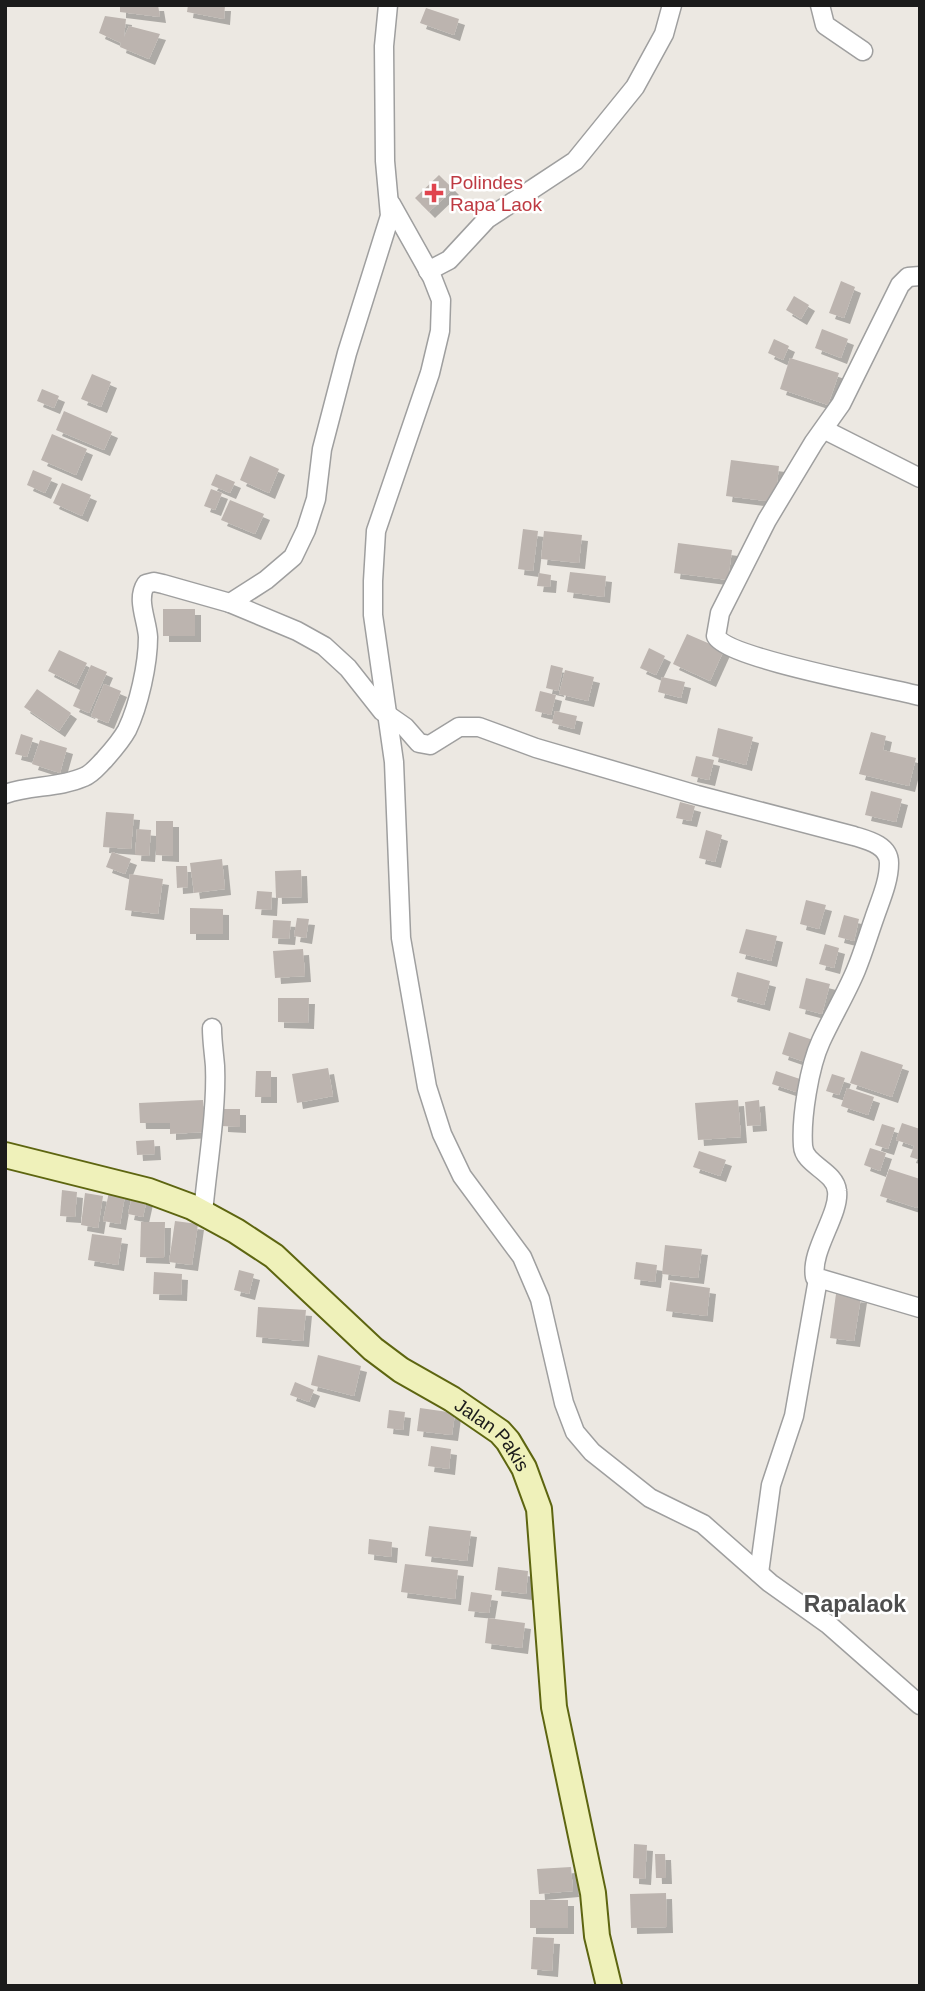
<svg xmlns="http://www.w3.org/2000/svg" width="925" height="1991" viewBox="0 0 925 1991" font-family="Arial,sans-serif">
<defs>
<filter id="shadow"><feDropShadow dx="6" dy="6" stdDeviation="0" flood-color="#0004"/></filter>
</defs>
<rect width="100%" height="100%" fill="#ece8e2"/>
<g fill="#bcb4af" filter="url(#shadow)">
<path d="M120 5H158L160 17 120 12Z"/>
<path d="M188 5H225L224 19 187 12Z"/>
<path d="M426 8 459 19 454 35 420 23Z"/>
<path d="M105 16 126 19 124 37 129 26 160 34 149 59 120 47 121 43 99 33Z"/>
<path d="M439 175 453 189 429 212 415 198Z"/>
<path d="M841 281 855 287 844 318 829 313Z"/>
<path d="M794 296 809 305 801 319 786 310Z"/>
<path d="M822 329 848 339 841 358 815 348Z"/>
<path d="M774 339 789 346 783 360 768 353Z"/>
<path d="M790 358 839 373 828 405 780 389Z"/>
<path d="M92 374 111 382 101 407 81 399Z"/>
<path d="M42 389 59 396 54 408 37 401Z"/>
<path d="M64 411 112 432 104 450 56 430Z"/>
<path d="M52 434 87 449 76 475 41 460Z"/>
<path d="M250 456 279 469 269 493 240 480Z"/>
<path d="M731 460 779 466 775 502 726 496Z"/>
<path d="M33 470 52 478 45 493 27 485Z"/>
<path d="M216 474 235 482 230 493 211 485Z"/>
<path d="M62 483 91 495 82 516 53 503Z"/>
<path d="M211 489 222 493 215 510 204 506Z"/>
<path d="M230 500 264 514 255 534 221 520Z"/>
<path d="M523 529 538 531 533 571 518 569Z"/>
<path d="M544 531 582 535 579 563 541 559Z"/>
<path d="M678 543 732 550 728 580 674 573Z"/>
<path d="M570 572 606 576 604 597 567 592Z"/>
<path d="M539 573 551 575 550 587 537 586Z"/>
<rect x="163" y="609" width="32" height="27"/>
<path d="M687 634 724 650 710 681 673 664Z"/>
<path d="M649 648 665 656 656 675 640 668Z"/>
<path d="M59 650 87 663 76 685 48 671Z"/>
<path d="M91 665 107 672 89 713 73 706Z"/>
<path d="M551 665 563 668 558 691 546 688Z"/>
<path d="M565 670 594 677 588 701 559 694Z"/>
<path d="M662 677 685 682 681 698 658 692Z"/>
<path d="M104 684 121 691 108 723 91 716Z"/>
<path d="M37 689 71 713 59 731 24 707Z"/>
<path d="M540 691 556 695 551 715 535 711Z"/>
<path d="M555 711 577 716 574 729 552 723Z"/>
<path d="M718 728 753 737 746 765 712 756Z"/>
<path d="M871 732 886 736 883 750 916 758 909 786 859 774Z"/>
<path d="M21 734 33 738 27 757 15 754Z"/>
<path d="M40 740 67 748 60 773 32 764Z"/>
<path d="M696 756 714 760 709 780 691 776Z"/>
<path d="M871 791 902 799 896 822 865 815Z"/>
<path d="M680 802 695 806 691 821 676 818Z"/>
<path d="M106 812 134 814 131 849 103 847Z"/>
<path d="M156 821H173V856L156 855Z"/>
<path d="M137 829 151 830 149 856 135 855Z"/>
<path d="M706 830 722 835 715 862 699 858Z"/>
<path d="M112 852 131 859 125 874 106 867Z"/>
<path d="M222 859 225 889 194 893 190 863Z"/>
<path d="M176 866H187L188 887 177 888Z"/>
<path d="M301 870 302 897 276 898 275 871Z"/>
<path d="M130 874 163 879 158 914 125 910Z"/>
<path d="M257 891 272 892 271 910 255 909Z"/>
<path d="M806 900 826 905 819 929 800 924Z"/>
<path d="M190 908 223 909V934H190Z"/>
<path d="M844 915 859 919 854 941 838 937Z"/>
<path d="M297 918 309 919 306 938 294 936Z"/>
<path d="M273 920 291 921 289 939 272 938Z"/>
<path d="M746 929 777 936 771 961 739 953Z"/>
<path d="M825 944 839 948 834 968 819 964Z"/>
<path d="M303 949 305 976 275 978 273 951Z"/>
<path d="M737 972 770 981 764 1005 731 996Z"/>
<path d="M806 978 830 984 822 1014 799 1008Z"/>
<path d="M278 998H309L308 1023 278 1022Z"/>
<path d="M789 1032 816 1041 808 1063 782 1054Z"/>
<path d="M861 1051 903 1065 892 1097 850 1083Z"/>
<path d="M328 1068 333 1096 297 1103 292 1074Z"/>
<path d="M256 1071H271V1097H255Z"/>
<path d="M776 1071 806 1081 802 1094 772 1084Z"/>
<path d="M832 1074 845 1078 839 1095 826 1091Z"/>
<path d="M847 1088 874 1097 868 1115 841 1106Z"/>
<path d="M203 1100 205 1132 170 1134V1123H140L139 1103Z"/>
<path d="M738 1100 741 1137 698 1140 695 1103Z"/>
<path d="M759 1100 761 1125 747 1126 745 1102Z"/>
<path d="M222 1109H240V1127L222 1126Z"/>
<path d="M902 1123 920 1129V1160L910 1157 914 1146 896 1140Z"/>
<path d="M882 1124 895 1128 888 1149 875 1145Z"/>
<path d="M154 1140 155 1154 137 1155 136 1141Z"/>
<path d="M870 1148 886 1153 880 1171 864 1165Z"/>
<path d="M699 1151 726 1160 720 1176 693 1167Z"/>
<path d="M889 1169 920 1179V1200L917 1208 880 1196Z"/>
<path d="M110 1187 126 1190 120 1224 103 1221Z"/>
<path d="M62 1190 77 1192 75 1217 60 1216Z"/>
<path d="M85 1193 103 1196 98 1228 81 1225Z"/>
<path d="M132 1196 147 1199 143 1217 128 1214Z"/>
<path d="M175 1221 198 1224 192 1265 169 1262Z"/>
<path d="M141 1222H165L164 1258 140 1257Z"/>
<path d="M92 1234 122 1238 118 1265 88 1260Z"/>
<path d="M665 1245 702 1249 698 1278 662 1274Z"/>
<path d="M636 1262 657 1265 655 1282 634 1279Z"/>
<path d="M239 1270 254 1274 249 1294 234 1290Z"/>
<path d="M154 1272 182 1274 181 1295 153 1294Z"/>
<path d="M670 1282 710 1288 707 1316 666 1311Z"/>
<path d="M836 1294 861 1297 854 1341 830 1338Z"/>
<path d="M258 1307 306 1310 303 1341 256 1337Z"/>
<path d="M318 1355 361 1366 354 1396 311 1385Z"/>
<path d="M295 1382 314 1390 309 1402 290 1395Z"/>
<path d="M420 1408 455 1413 452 1435 417 1431Z"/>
<path d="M389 1410 405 1412 403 1430 387 1428Z"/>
<path d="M431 1446 451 1449 449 1469 428 1466Z"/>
<path d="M429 1526 471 1531 467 1561 425 1556Z"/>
<path d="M369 1539 392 1542 391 1557 368 1554Z"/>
<path d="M405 1564 458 1570 455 1599 401 1592Z"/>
<path d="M498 1567 528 1571 526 1594 495 1590Z"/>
<path d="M471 1592 492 1595 489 1613 468 1611Z"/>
<path d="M488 1618 525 1623 522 1648 485 1643Z"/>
<path d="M634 1844 647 1845 645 1879 633 1878Z"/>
<path d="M655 1854H665L666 1878H656Z"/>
<path d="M571 1867 573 1891 539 1894 537 1869Z"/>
<path d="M666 1893 667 1927 631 1928 630 1894Z"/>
<rect x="530" y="1900" width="38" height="28"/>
<path d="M533 1937 554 1938 552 1971 531 1969Z"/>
</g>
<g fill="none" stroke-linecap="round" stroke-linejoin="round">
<g stroke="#9f9f9f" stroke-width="21">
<g id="street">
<path d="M820 5 825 25 863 51"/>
<path d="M391 204 432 277 441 300 440 331 430 373 376 531 373 581V615L394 762 401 938 427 1087 442 1134 462 1176 522 1257 540 1299 564 1403 575 1432 592 1452 650 1498 703 1524 770 1583 829 1625 920 1705"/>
<path d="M428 271 449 260 487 219 575 161 635 87 664 34 672 5"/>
<path d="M920 276 908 277 900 285 841 404 814 442 767 520 720 613 716 636C728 659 887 687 920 696"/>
<path d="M825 430 920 478"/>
<path d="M230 603 297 631 324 646 348 668 382 711 405 727 419 743 430 745 459 727H479L536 748 697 795 854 836C867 840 889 845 889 863 889 882 880 901 874 919 868 936 863 953 856 970 846 994 832 1017 821 1041 809 1067 801 1118 803 1146 804 1165 835 1171 837 1191 840 1214 810 1251 815 1277L920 1308"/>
<path d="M5 794C31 785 59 788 84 777 92 774 98 766 104 760 112 751 121 741 127 730 139 705 148 664 148 637 147 620 136 599 146 584L154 582 163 584 230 603 266 580 293 557 306 530 316 499 322 449 347 353 390 216 385 161 384 46 388 5"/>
<path d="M203 1213C207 1168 217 1110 215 1066 214 1053 212 1041 212 1028"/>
<path d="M759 1573 771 1485 794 1416 818 1279"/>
</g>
</g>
<g stroke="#5d6510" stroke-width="28">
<g id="secondary">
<path id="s1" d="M5 1155 149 1191 192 1207 236 1231 274 1256 373 1349 401 1370 452 1399 500 1432 508 1441 524 1468 539 1509 554 1707 593 1893 597 1936 609 1986"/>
</g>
</g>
<use href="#street" stroke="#fff" stroke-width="18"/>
<use href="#secondary" stroke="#eff1ba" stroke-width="24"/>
</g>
<path fill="#e0444e" stroke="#fff" stroke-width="2.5" d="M430.5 182.5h7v7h7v7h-7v7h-7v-7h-7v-7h7z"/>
<g text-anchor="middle" stroke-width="5" stroke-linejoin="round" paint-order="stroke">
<g font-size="19" fill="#be3a42" stroke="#fff" text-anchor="start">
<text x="450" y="189">Polindes<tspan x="450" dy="22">Rapa Laok</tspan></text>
</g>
<g font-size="19" fill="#1b1b1b" stroke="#fff">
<text dy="7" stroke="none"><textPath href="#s1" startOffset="574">Jalan Pakis</textPath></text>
</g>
<g font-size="23" font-weight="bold" fill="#4e4e4e" stroke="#fff">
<text x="855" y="1612">Rapalaok</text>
</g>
</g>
<rect width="925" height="1991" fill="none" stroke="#1b1b1b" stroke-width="14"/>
</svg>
